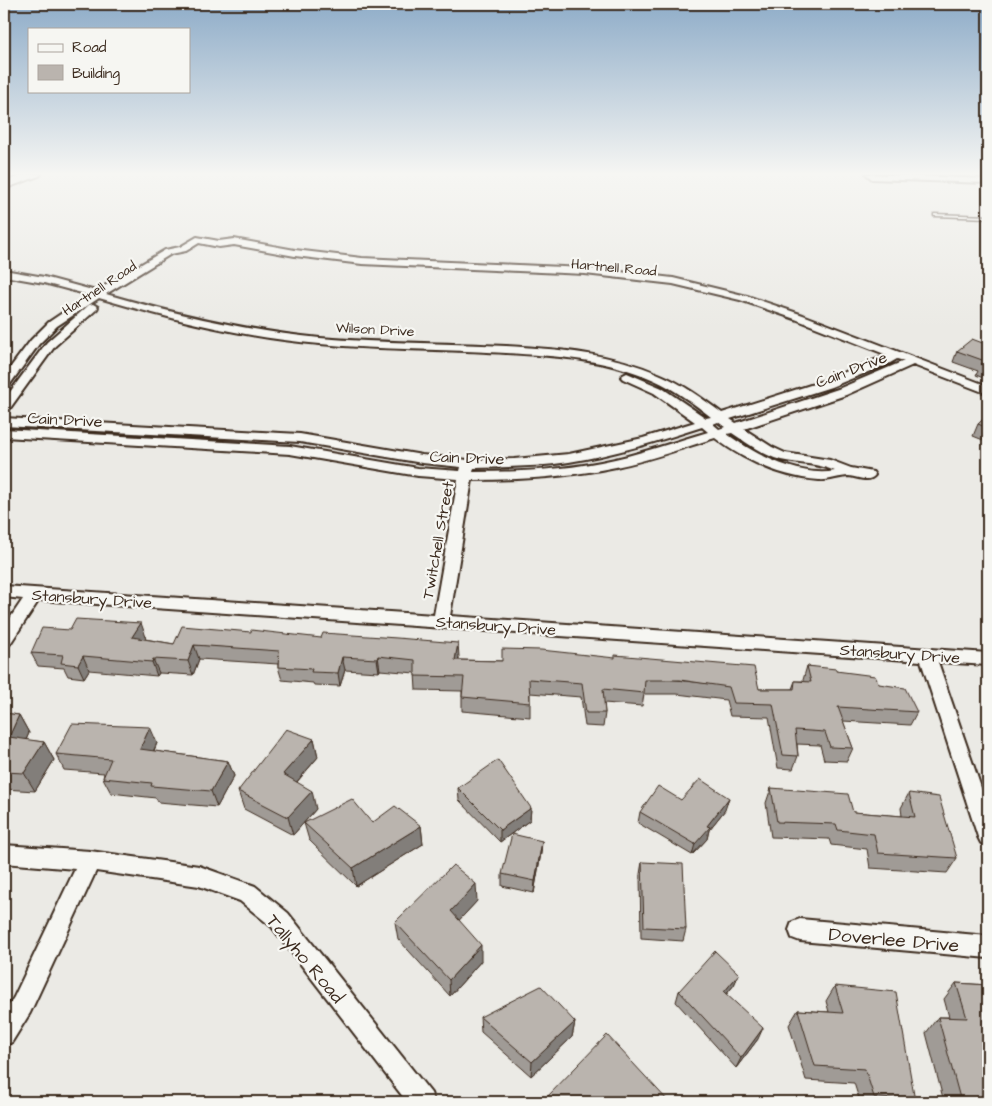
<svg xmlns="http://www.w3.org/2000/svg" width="992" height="1106" viewBox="0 0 992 1106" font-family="'Architects Daughter',sans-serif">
<rect width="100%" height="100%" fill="#ebeae5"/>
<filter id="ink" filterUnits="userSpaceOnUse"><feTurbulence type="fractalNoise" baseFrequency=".02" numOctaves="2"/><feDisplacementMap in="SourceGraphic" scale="10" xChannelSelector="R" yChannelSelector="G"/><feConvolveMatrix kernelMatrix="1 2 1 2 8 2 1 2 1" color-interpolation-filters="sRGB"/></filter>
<g filter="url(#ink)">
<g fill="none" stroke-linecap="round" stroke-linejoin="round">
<g stroke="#3b2a1e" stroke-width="3">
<path id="lane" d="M934 214 988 216V218L936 216H934Z"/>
</g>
<g stroke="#3b2a1e" stroke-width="4">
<g id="street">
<path d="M866 174 988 179V183L872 179Z"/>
<path d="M197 237 219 241 234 239 295 250 362 258 585 268 673 278 747 296 803 315 988 386V394L913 365 846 395 744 429 772 447 785 453 830 460 851 468 873 472 875 475C869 483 858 477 849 476 839 476 829 481 819 480 781 477 745 461 715 438 683 448 650 460 616 467 568 477 521 480 472 480L450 616 988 653V665L938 662 988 808V846L981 843 978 837 921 661 39 600 10 644 4 646V627L23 599 4 597V586L434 615 458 479 418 476 290 454 4 437V429L290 446 418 468 460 471 461 467 422 463 300 442 4 426V418L300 434 422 455 468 460 514 459 569 454 643 438 695 422 654 393 623 379 621 377 623 375 627 373 662 388 706 418 711 417C693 403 674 389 654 380 608 359 555 356 506 353 444 349 382 350 320 344 245 338 171 319 99 298L57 326 39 344 8 387 4 388V376L31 340 49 322 89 295 44 283 4 276V270L44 277 96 291 165 250 180 247ZM199 243 219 247 234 245 295 256 362 264 585 274 673 284 740 300 795 319 887 355 823 381 722 413C703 399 683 384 661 375 613 353 558 349 506 346 444 343 382 343 320 338 247 331 176 314 106 294L171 254 186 251ZM897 359 904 361 838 389 736 423 730 419 831 387 890 363ZM718 422 725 427 719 429 713 424ZM702 427 708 432C677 441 646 452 615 459 568 470 521 472 473 472L474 468C505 467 538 467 569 462 614 455 658 441 702 427ZM732 433C747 443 763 455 781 460 798 464 818 463 835 471 800 478 754 454 727 434Z"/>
<path d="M93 304 98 307 97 309 55 346 8 411 4 412V400L47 342 89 305Z"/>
<path d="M4 845 90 851 199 866 255 886 288 913 431 1093 434 1102H407L272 927 240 901 199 886 96 871 30 1013 12 1042 4 1046V1013L14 997 75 869 4 863Z"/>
<path d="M800 919 988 936V958L800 941 792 938 789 930 792 922Z"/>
</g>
</g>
<g stroke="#3b2a1e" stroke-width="4">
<path id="secondary" d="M26 174H41L39 176 4 189V182Z"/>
</g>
<use href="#lane" fill="#f6f6f2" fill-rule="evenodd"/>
<use href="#street" fill="#f6f6f2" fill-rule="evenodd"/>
<use href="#secondary" fill="#f6f6f2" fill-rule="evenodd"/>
</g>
<g fill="#a09b96" stroke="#3b2a1e">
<path d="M988 345V380L976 375 978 371 953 362 957 351Z"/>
<path d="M988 415V442L973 436 978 424Z"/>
<path d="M146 637 145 639 174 644 459 657 458 660 502 661 759 689H792L795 681H803V680L807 666 836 671 879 684 917 712 910 725 843 721 853 748 847 761 824 760 820 745 797 744 798 756 793 769 778 768 769 717 730 716 726 700 677 694H644L642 706 604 703 605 713 603 727 585 726 581 697 530 693V717L462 711V691L416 690 415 673 380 670 379 672 345 670 340 686 314 685 313 683 282 680 278 667V664L199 659 193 675 159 673 157 676 89 670 84 678 68 676 64 668 38 666 31 653Z"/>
<path d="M4 713 19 715 29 733 26 740 44 742 54 760 35 791 4 789Z"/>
<path d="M314 739 318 757 297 782 316 809 293 835 244 809 238 791Z"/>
<path d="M157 743 154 751 228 761 234 776 217 807 158 802 156 798 111 793 103 778 104 773 64 770 56 754Z"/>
<path d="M458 788 531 808 530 820 500 842 459 800Z"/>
<path d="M771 788 853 812 902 816 901 808 909 793 957 858 947 873 870 868 867 849 831 845 829 839 771 837 766 803Z"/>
<path d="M681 800 725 810 709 830 707 839 692 855 638 823 640 812Z"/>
<path d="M304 823H372L421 826 423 844 356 886 309 840Z"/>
<path d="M542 841 541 853 534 893 502 886V874Z"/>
<path d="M642 862 686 929 683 941 641 938 640 874Z"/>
<path d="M477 901 459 920 481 961 450 996 398 939 395 922Z"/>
<path d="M739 974 734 985 726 995 758 1039 736 1068 676 1002 679 991Z"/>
<path d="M956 983 988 985V1102H944L926 1033 938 1017H949L944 999Z"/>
<path d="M835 986 915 1101 914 1102H860L854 1083 806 1080 789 1025 798 1010 829 1012 826 1001Z"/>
<path d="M480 1017 575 1022 572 1037 531 1076 481 1032Z"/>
<path d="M548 1096 669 1102H548Z"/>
</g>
<g fill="#827e7a" stroke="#3b2a1e">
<path d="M141 623 146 637 137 651 132 637Z"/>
<path d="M458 643 459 657 455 674V660Z"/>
<path d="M194 645 199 659 193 675 188 661Z"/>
<path d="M83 656 89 670 84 678 78 665Z"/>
<path d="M378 656 380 670 379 672 377 659Z"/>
<path d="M342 657 345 670 340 686 338 673Z"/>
<path d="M153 659 159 673 157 676 152 662Z"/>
<path d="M19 715 29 733 19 756 9 737Z"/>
<path d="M150 727 157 743 147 765 140 749Z"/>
<path d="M314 739 318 757 288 792 283 774Z"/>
<path d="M44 742 54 760 35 791 24 773Z"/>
<path d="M228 761 234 776 217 807 211 791Z"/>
<path d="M312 791 316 809 293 835 288 817Z"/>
<path d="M729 798 725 810 709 830 707 839 692 855 695 844 707 826Z"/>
<path d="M531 808 530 820 500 842V830Z"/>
<path d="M421 826 423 844 356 886 353 868Z"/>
<path d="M542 841 541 853 534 893 535 881Z"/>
<path d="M476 884 477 901 452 928 451 911Z"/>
<path d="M481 945V961L450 996 449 980Z"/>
<path d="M739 974 734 985 719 1003 724 992Z"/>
<path d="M575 1022 572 1037 531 1076 532 1062Z"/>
<path d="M763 1028 758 1039 736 1068 741 1058Z"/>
</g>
<g fill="#bab4ae" stroke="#3b2a1e">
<path d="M972 339 988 345V367L981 364 985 361 957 351Z"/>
<path d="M988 415V428L978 424Z"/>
<path d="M76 619 141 623 132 637 174 644 182 626 251 632V630L321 638 323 633 397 638 458 643 455 660 502 661V649L541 650 615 658V655L754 667 759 689H794L795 681 811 682 807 666 836 669V671L875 676 879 684 905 688 917 712 838 707 853 748 830 747 825 732 795 730 798 756 783 755 773 704 734 703 729 687 680 680H645L644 693 603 689 605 713H586L582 683 529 679 530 703 462 697 464 677 415 676V660L378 656 377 659 342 657 338 673 311 672 312 669 278 667 279 651 194 645 188 661 153 659 152 662 83 656 78 665 61 663 63 655 31 653 42 628 70 630Z"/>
<path d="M4 713 19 715 9 737 44 742 24 773 4 772Z"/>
<path d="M72 724 150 727 140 749 228 761 211 791 151 786 152 783 103 778 111 759 56 754Z"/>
<path d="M286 729 314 739 283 774 312 791 288 817 238 791Z"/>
<path d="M498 760 531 808 500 830 458 788Z"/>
<path d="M700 779 729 798 707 826 710 827 695 844 640 812 658 786 681 800Z"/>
<path d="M771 788 848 794 853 812 915 817 909 793 939 797 957 858 878 853 874 834 838 830 836 824 777 822Z"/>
<path d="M352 799 372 823 395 806 421 826 353 868 304 823Z"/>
<path d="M512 834 542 841 535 881 502 874Z"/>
<path d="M642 862 683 864 686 929 644 927Z"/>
<path d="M453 865 476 884 451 911 481 945 449 980 395 922Z"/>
<path d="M715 951 739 974 724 992 763 1028 741 1058 679 991Z"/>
<path d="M956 983 988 985V1102H961L938 1017 967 1018Z"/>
<path d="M541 986 575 1022 532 1062 480 1017Z"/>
<path d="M835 986 896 992 915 1101 874 1097 865 1069 815 1066 798 1010 843 1013Z"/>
<path d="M607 1035 669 1102H554L548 1096Z"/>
</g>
</g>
<linearGradient id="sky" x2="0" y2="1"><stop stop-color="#8eacc8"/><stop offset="0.53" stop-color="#f6f6f3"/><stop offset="1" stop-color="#f6f6f3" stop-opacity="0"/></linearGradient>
<rect width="992" height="328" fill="url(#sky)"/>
<g text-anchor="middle" stroke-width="4.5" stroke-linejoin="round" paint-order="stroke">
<g font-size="14" fill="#3b2a1e" stroke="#f6f6f2">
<text transform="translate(614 267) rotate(5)" y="5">Hartnell Road</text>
<text transform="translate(99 288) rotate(-34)" y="5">Hartnell Road</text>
<text transform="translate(375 329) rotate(3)" y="5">Wilson Drive</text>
</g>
<g font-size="16" fill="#3b2a1e" stroke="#f6f6f2">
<text transform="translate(851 369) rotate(-21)" y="6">Cain Drive</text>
<text transform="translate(65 419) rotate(3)" y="6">Cain Drive</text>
<text transform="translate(467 457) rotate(2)" y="6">Cain Drive</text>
<text transform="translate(437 540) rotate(-80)" y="6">Twitchell Street</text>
<text transform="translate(92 598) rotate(4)" y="6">Stansbury Drive</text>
<text transform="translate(496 625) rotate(4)" y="6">Stansbury Drive</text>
<text transform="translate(900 653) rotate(4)" y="6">Stansbury Drive</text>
</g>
<g font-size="19" fill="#3b2a1e" stroke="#f6f6f2">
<text transform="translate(894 939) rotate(5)" y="7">Doverlee Drive</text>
<text transform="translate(306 958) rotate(50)" y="7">Tallyho Road</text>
</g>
</g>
<rect width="992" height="1106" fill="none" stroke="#f6f6f2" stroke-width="20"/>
<rect x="10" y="10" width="972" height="1086" fill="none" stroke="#3b2a1e" stroke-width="2" filter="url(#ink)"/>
<rect x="28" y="28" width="162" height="65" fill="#f6f6f2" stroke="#aba49d"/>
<rect x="38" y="44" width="25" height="8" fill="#f6f6f2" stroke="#aba49d"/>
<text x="72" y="52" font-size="15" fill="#3b2a1e">Road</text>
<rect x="38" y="65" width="25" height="15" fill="#bab4ae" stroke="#aba49d"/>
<text x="72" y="78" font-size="15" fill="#3b2a1e">Building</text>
</svg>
